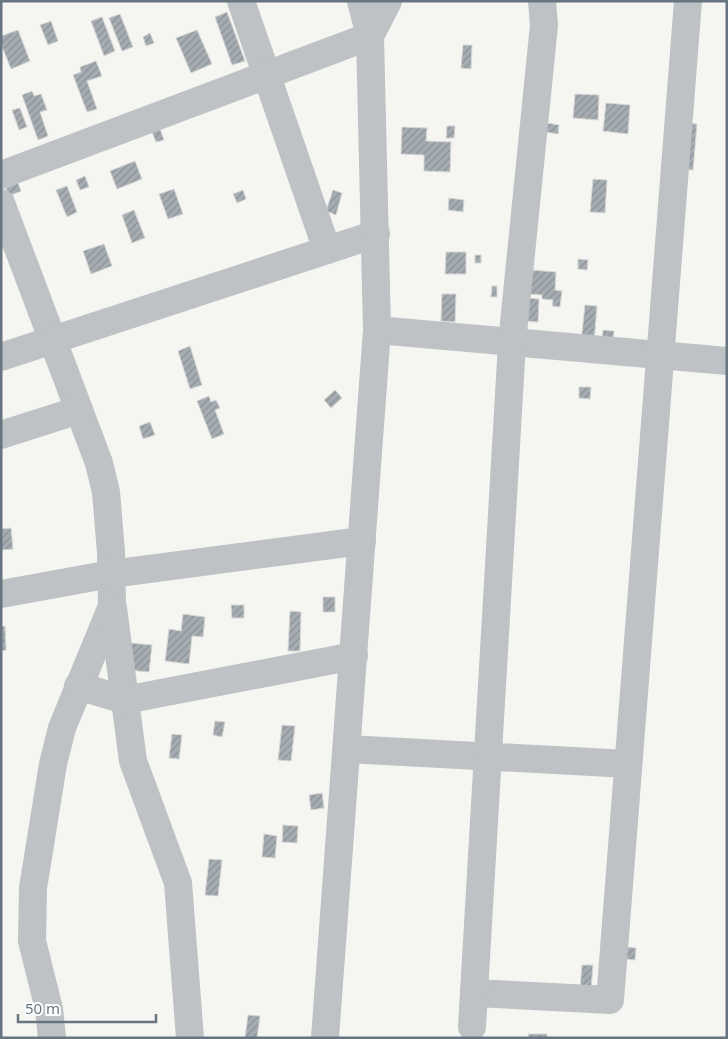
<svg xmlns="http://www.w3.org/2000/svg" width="728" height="1039" viewBox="0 0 728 1039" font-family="'Noto Sans',sans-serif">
<defs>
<pattern id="building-hatch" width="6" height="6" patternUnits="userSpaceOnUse" patternTransform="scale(1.25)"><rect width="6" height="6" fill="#a6adb2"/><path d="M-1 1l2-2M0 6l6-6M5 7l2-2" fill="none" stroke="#8b9196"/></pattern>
</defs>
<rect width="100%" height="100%" fill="#f5f5f2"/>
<g fill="url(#building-hatch)" stroke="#d6d6d4">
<path d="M227 12 245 61 232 65 215 17Z"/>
<path d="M120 14 133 47 122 51 109 18Z"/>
<path d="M102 17 115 51 104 56 91 21Z"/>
<path d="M51 21 58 41 48 45 40 25Z"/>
<path d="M18 30 30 61 11 69 1 44V36Z"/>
<path d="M197 30 212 64 191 73 176 38Z"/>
<path d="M150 33 154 43 146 46 143 37Z"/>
<path d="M463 45H472L471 69 461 68Z"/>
<path d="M96 61 102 76 87 81 97 109 87 112 73 75 81 72 80 67Z"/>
<path d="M32 91 34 96 41 94 47 110 40 112 48 136 38 140 22 95Z"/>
<path d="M575 94 599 95 598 120 573 118Z"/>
<path d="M606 103 630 105 628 134 603 131Z"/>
<path d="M20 108 27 127 19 130 12 110Z"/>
<path d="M547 123 559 125 558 134 546 132Z"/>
<path d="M683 123 697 124 693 170 679 169Z"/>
<path d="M447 126H455L454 138H446Z"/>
<path d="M402 127 427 128 426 141 451 142 450 172 424 171V155L401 154Z"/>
<path d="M160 129 164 140 156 142 152 132Z"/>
<path d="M135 161 142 179 117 189 110 171Z"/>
<path d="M85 176 89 187 80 190 76 180Z"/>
<path d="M593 179 607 180 605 213 590 212Z"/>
<path d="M18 183 21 191 9 196 6 188Z"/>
<path d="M67 186 77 212 67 217 56 190Z"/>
<path d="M174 189 183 214 168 219 159 194Z"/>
<path d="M243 190 246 199 237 203 233 194Z"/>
<path d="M333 190 342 193 336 215 326 211Z"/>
<path d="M449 198 464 200 463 212 448 210Z"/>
<path d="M134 210 145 238 132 243 122 215Z"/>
<path d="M104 244 112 266 91 274 83 251Z"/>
<path d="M446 252H466V274H445Z"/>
<rect x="475" y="255" width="6" height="8"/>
<path d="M578 259 588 260 587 270 578 269Z"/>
<path d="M532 270 556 272 555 290 562 291 560 307 552 306 553 300 542 299V295L530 294Z"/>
<path d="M492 286H497V297H491Z"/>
<path d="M442 294H456L455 322 441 321Z"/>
<path d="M527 298 539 299 538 322 525 321Z"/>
<path d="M585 305 597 306 594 343 581 342Z"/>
<path d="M603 330 614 331 613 345 602 344Z"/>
<path d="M190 346 202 385 190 389 178 351Z"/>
<path d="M579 387H591L590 399 579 398Z"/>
<path d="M335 390 342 398 331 408 324 400Z"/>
<path d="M209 396 211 402 216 400 220 408 215 410 224 434 212 439 197 401Z"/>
<path d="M150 422 155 435 143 439 139 426Z"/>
<path d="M11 528 13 549 1 550V529Z"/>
<rect x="323" y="597" width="12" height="15"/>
<path d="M231 605H244V618H232Z"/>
<path d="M290 611 301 612 300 651H288Z"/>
<path d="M183 614 205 617 203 637 192 636 189 664 165 661 169 629 181 631Z"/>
<path d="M5 626 6 650 1 651V627Z"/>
<path d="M131 643 152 645 149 672 129 670Z"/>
<path d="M215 721 225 722 222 737 213 735Z"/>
<path d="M282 725 295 726 291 761 278 760Z"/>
<path d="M172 734 182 735 179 759 169 758Z"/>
<path d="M322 793 324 808 311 810 309 795Z"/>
<path d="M283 825 298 826 297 843 282 842Z"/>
<path d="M264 834 277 836 275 858 262 857Z"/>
<path d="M209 859 222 860 218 896 205 895Z"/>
<path d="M625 947 636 948 635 960 623 959Z"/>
<path d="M582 965H593L591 990 580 989Z"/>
<path d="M248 1015 260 1016 257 1038H245Z"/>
<path d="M528 1034H547V1038H529Z"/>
</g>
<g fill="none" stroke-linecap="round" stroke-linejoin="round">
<g stroke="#bec2c5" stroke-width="28">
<path d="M241 1 327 250"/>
<path d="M1 175 370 36 388 1"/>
<path d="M1 203 99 463 106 492 111 552 112 606 62 728 53 764 33 888 32 941 49 1009 52 1038"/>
<path d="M377 330 727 361"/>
<path d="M1 357 376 234"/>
<path d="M1 435 79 410"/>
<path d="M1 594 111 574 362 541"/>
<path d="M113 608 133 761 178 883 190 1038"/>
<path d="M78 686 125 700 354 656"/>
<path d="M347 749 628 764"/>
<path d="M474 993 610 1000 688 1"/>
<path d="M472 1027 512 343 544 25 542 1"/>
<path d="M325 1038 377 330 370 36 361 1"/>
</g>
</g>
<rect width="728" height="1039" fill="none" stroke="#677580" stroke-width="5"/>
<path d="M18 1014v8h138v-8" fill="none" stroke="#677580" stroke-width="2.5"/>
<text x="25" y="1014" font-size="15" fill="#677580" stroke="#ffffff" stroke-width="4" paint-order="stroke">50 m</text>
</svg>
